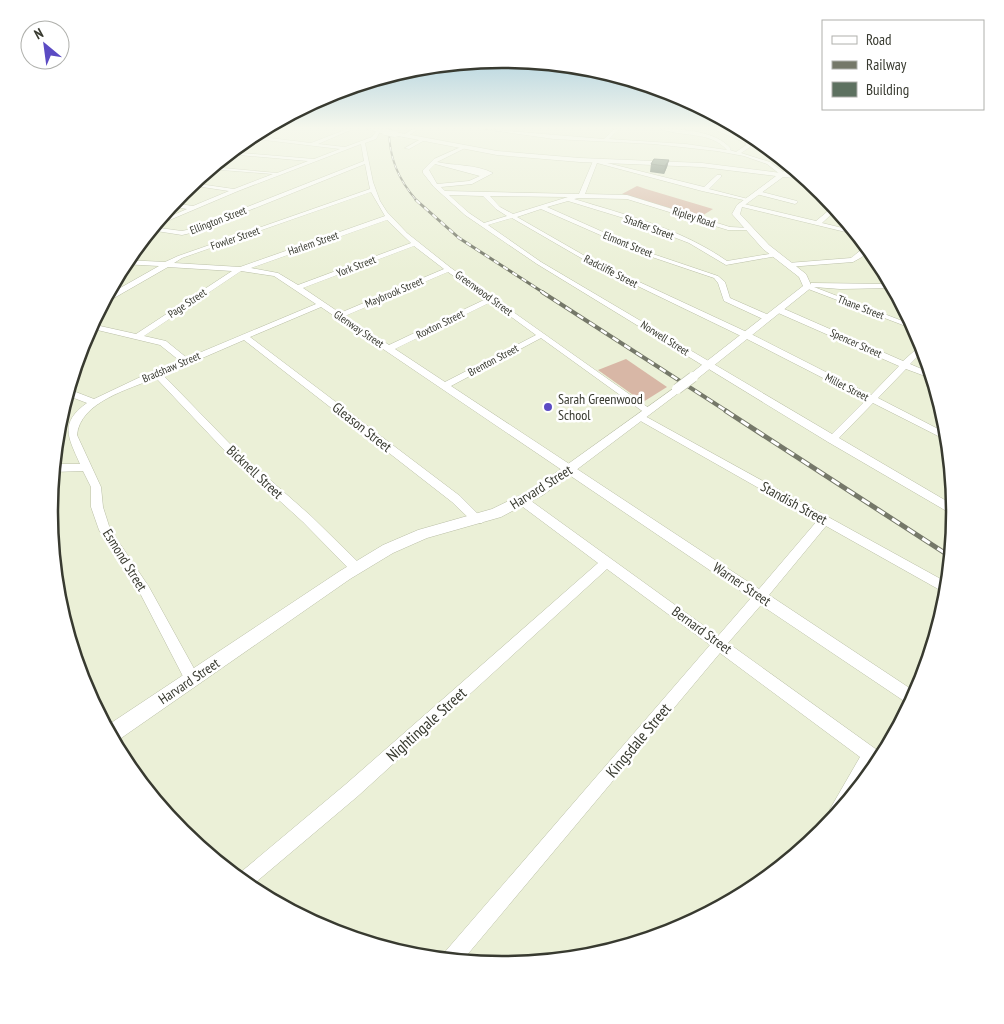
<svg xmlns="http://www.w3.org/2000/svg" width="1004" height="1024" viewBox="0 0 1004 1024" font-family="'PT Sans Narrow',sans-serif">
<rect width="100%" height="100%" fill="#ebf0d7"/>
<g fill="#d8b7a6">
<path d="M637 186 646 189 713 209 700 217 622 194Z"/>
<path d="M626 359 667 387 643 402 598 370Z"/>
</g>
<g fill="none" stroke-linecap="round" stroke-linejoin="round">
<g stroke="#babfa6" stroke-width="1">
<g id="minor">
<path d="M271 129H277L261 137 311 143 347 129H353L318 144 345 147 372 137 377 130H381L376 139 365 143 373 182 380 201 387 212 407 233 451 268 653 411 648 414 645 413 541 338 451 386 759 589 817 521 637 419V415H643L948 583 947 594 826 526 769 595 917 693 910 705 761 605 728 643 884 755 875 768 872 766 863 783 832 821 828 815 830 809 860 757 720 653 462 961 442 959 444 953 710 645 607 569 358 796 249 888 235 877 346 784 598 563 519 504 517 501 519 498H527L718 636 751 598 321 307 250 337 460 496 484 520 482 523H474L452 502 244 340 163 375 234 448 311 516 360 564 362 568 360 572 356 573 352 572 303 522 226 452 156 378C129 389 80 402 77 435L101 487 103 507 110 529 149 587 197 674 199 679 197 684 192 686 187 684 141 595 99 530 91 507V487L83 471 53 472V464H80C68 437 59 423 87 403L66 395 68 389 94 399 153 371 180 361 160 345 89 328 91 324 136 334 232 271 168 267 107 302H103L106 296 159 266 123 264 125 260 165 262 178 256 370 189 365 164 195 232 182 235 150 230 152 227 182 231 191 229 364 161 361 144 238 191 153 227 157 222 187 209 169 206 172 203 193 206 229 191 189 185 192 183 234 189 273 174 209 169 212 167 277 173 308 161 227 154 230 152 314 159 340 149 256 139 233 149 240 143ZM371 192 385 216 240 267 174 263 182 258ZM387 220 411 243 298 285 278 273 251 268ZM414 246 444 269 340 313 303 288ZM241 271 274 276 316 304 187 358 166 341 144 336ZM448 272 486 299 389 345 345 316ZM491 302 536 335 445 382 395 349Z"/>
<path d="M413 129H418L407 137H403V135Z"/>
<path d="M484 129 604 139 614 129H619L609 139 686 144 727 150C711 131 681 137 661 129 682 129 717 131 731 149L730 150 736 152 746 145V143L713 129H719L750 141V147L741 153 770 162 786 174 781 175 767 164 744 156 717 151 654 144 554 139Z"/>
<path d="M421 139 425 140 409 149 405 148Z"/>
<path d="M461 147 465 148 437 162C455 166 475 164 493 173L472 184 441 187 445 191 579 194 593 161 595 160 704 187 717 175H721V177L709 189 748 199V201L702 191 597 163 585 194 627 195 730 227 750 228V230H728L627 199 579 198 574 199C627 215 681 229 727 261L775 253 778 255 777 256 726 265 689 243 627 219 568 201 547 207 650 253 718 276 725 282 730 298 771 316V320H765L724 301 718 283 714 278 646 255 541 209 517 217 592 260 749 333 871 395 899 366 776 312V308H782L903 361 922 344 924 350 910 364 931 373 933 379 906 369 878 398 948 434V441L873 403 839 438 955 506V516L828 442 537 264 465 215 434 187 423 173V170L434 159ZM435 164 480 176 482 175 469 181 437 184 429 170ZM449 195 483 196 496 209 507 216 484 223 469 213ZM490 196 568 197 513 214 500 207ZM512 218 588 262 743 337 866 400 832 434 541 262 488 225Z"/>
<path d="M758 191 797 201 798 202 795 204 756 194Z"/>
<path d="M740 203 816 221 834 206 837 209 822 223 855 231 858 235 738 206Z"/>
<path d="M867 245 870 249 862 257 853 262 788 267 785 265 788 263 851 258Z"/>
<path d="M811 283 892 284 894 288 840 289 814 287 913 325 916 330 803 287 807 285 811 286Z"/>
</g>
</g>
<g stroke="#babfa6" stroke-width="1">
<g id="major">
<path d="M367 129H378L388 132 385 134Z"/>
<path d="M395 132 497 151 580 158 702 163 781 173 786 170 789 172 788 174 803 176 808 179 783 177 742 207 740 214 769 245 806 274 812 287 697 379H689L688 377 689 375 803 286 799 277 763 249 732 214 737 205 776 176 702 167 580 162 497 155 393 135Z"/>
<path d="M677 386 681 387 683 389 681 391 543 495 501 517 427 538 393 553 350 579 114 743 105 727 340 571 383 545 418 530 492 509 533 489Z"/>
</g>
</g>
<use href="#minor" fill="#fff" fill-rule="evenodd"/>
<use href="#major" fill="#fff" fill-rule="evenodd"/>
<g stroke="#757869" stroke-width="2">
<path id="rail-far3" d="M389 129C389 158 398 179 417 201"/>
</g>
<g stroke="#757869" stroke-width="3">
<path id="rail-far2" d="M416 200 459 238 544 293"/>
</g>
<g stroke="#757869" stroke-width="4">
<path id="rail-far1" d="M542 292 728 412"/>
</g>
<g stroke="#757869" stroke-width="5">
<path id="rail" d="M726 411 951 557"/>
</g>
<use href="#rail-far3" stroke="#fff" stroke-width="1" stroke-dasharray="4.5" stroke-linecap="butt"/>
<use href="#rail-far2" stroke="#fff" stroke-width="2" stroke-dasharray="5.5" stroke-linecap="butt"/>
<use href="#rail-far1" stroke="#fff" stroke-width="2.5" stroke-dasharray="7" stroke-linecap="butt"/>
<use href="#rail" stroke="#fff" stroke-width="3" stroke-dasharray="9" stroke-linecap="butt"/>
<g stroke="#babfa6" stroke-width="7" stroke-linecap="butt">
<path id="major-bridge-far1" d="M385 132 395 134"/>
</g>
<g stroke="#babfa6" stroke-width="11" stroke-linecap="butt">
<path id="major-bridge" d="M677 389 693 377"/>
</g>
<use href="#major-bridge-far1" stroke="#fff" stroke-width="6"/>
<use href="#major-bridge" stroke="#fff" stroke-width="10"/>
</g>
<path fill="#506153" d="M669 160 667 167 664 174 650 172 651 164Z"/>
<path fill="#414f43" d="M669 160 667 167 664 174 665 166Z"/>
<path fill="#5d7160" stroke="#414f43" d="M654 159 669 160 665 166 651 164Z"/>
<linearGradient id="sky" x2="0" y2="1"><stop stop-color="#86bad6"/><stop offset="0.47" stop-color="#f6f8ed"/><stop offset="1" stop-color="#f6f8ed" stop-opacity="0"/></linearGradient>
<rect width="1004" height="272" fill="url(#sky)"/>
<circle fill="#5b4bc3" stroke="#fff" stroke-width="2" cx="548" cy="407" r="5"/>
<g text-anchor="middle" stroke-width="5" stroke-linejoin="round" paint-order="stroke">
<g font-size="11" fill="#383a30" stroke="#fff">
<text transform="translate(694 217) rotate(18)" y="4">Ripley Road</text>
<text transform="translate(218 220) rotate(-21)" y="4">Ellington Street</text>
<text transform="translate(649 227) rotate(20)" y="4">Shafter Street</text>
<text transform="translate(235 238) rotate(-19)" y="4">Fowler Street</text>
<text transform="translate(313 243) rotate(-19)" y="4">Harlem Street</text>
<text transform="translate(628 244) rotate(22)" y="4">Elmont Street</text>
<text transform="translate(356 266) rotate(-21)" y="4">York Street</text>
<text transform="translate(611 271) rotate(27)" y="4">Radcliffe Street</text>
<text transform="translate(394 292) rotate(-23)" y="4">Maybrook Street</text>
<text transform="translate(484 293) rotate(36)" y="4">Greenwood Street</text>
<text transform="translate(187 303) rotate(-34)" y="4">Page Street</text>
<text transform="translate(861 307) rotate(21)" y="4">Thane Street</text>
<text transform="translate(440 324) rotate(-26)" y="4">Roxton Street</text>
<text transform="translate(359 329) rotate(34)" y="4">Glenway Street</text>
<text transform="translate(665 338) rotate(32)" y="4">Norwell Street</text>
<text transform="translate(856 343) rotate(24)" y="4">Spencer Street</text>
<text transform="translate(493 360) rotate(-28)" y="4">Brenton Street</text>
<text transform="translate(171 367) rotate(-23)" y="4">Bradshaw Street</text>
<text transform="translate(847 387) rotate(27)" y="4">Millet Street</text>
</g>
<g font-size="14" fill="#383a30" stroke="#fff" text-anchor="start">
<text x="558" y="404">Sarah Greenwood<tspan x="558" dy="16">School</tspan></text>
</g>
<g font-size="14" fill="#383a30" stroke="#fff">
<text transform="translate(362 427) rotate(38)" y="5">Gleason Street</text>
<text transform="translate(255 472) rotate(43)" y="5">Bicknell Street</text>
<text transform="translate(541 487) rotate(-32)" y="5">Harvard Street</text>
<text transform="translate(794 503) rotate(29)" y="5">Standish Street</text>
<text transform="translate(125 560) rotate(58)" y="5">Esmond Street</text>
<text transform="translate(742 584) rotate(34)" y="5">Warner Street</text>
<text transform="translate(702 630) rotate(36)" y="5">Bernard Street</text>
<text transform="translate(189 681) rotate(-34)" y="5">Harvard Street</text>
</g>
<g font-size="16" fill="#383a30" stroke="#fff">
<text transform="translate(426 724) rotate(-42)" y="6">Nightingale Street</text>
<text transform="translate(638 740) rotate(-50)" y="6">Kingsdale Street</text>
</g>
</g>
<path d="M0 0H1004V1024H0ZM58 512a444 444 0 1 1 888 0a444 444 0 1 1-888 0Z" fill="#fff" fill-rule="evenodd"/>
<path fill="none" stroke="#383a30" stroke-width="2.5" d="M58 512a444 444 0 1 1 888 0a444 444 0 1 1-888 0Z"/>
<rect x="822" y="20" width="162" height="90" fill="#ffffff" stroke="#afb0ac"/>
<rect x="832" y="36" width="25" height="8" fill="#ffffff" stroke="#afb0ac"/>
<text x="866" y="45" font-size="15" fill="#383a30">Road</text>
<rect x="832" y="61" width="25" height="8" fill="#757869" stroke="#afb0ac"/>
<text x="866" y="70" font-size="15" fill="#383a30">Railway</text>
<rect x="832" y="82" width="25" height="15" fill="#5d7160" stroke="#afb0ac"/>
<text x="866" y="95" font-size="15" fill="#383a30">Building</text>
<g transform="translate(45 45) rotate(331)"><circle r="24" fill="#ffffff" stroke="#afb0ac"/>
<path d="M0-4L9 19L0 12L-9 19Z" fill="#5b4bc3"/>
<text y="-8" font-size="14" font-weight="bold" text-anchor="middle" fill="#383a30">N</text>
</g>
</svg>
